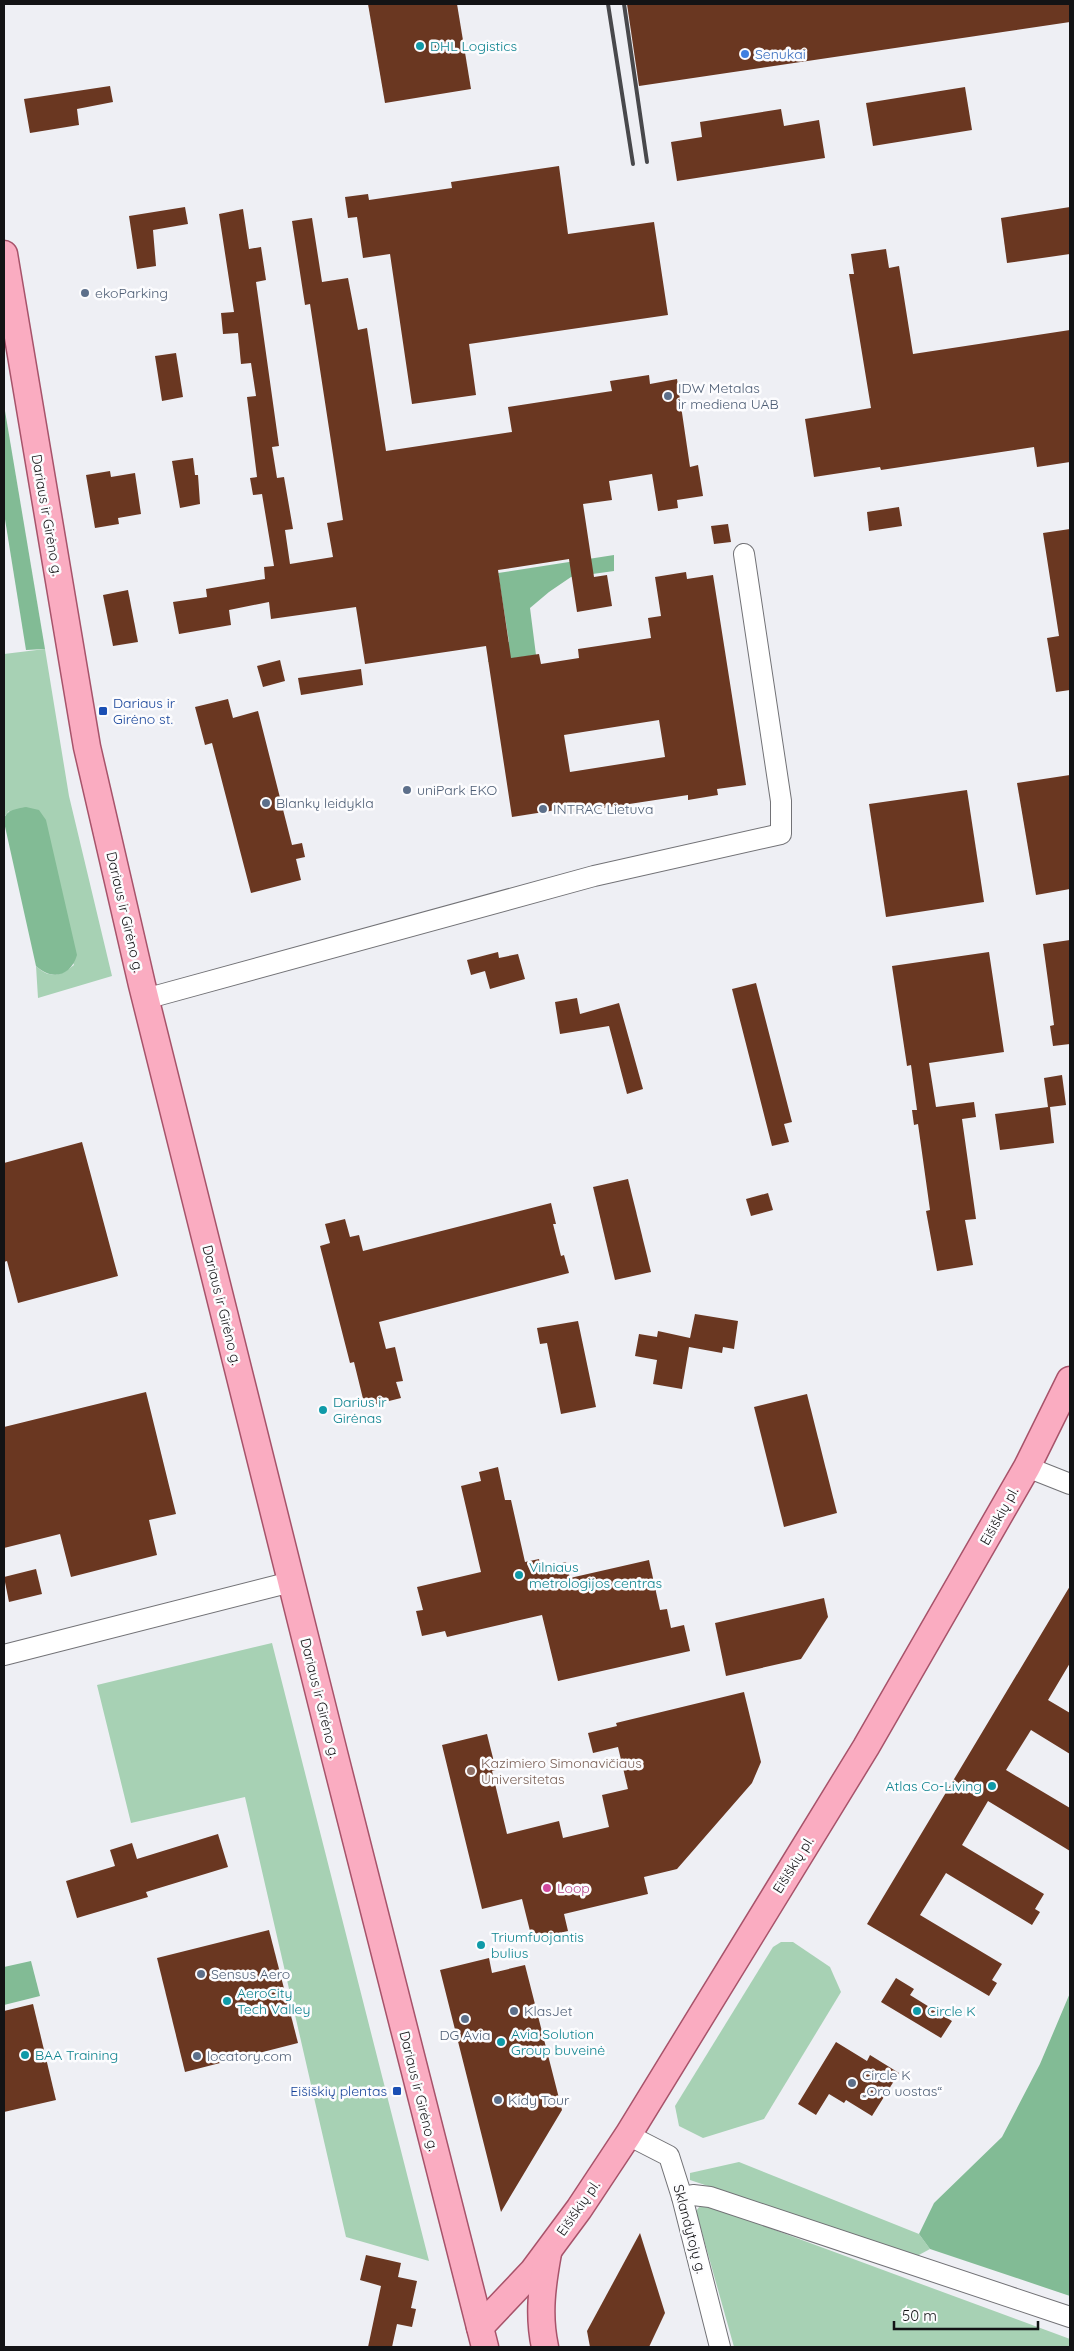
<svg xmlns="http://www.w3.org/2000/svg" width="1074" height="2351" viewBox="0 0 1074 2351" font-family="Quicksand,sans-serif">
<rect width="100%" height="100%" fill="#eeeff4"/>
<g fill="#a7d1b4">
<path d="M45 649 69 796 112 976 38 998 36 966C49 979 61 976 74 965L9 811 4 817V654Z"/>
<path d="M272 1643 429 2261 346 2237 245 1797 131 1823 97 1685Z"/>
<path d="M781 1942H793L830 1967 841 1992 764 2119 703 2138 679 2126 675 2106 773 1947Z"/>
<path d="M739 2162 919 2234 930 2249 917 2256 690 2180V2173Z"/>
<path d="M707 2205 1070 2339V2347H734L696 2211 700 2206Z"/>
</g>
<g fill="#82bb95">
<path d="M4 405 45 649 26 650 4 513Z"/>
<path d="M614 555V571L571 577 549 592 530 608 536 655 488 662 492 645 509 642 498 573Z"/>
<path d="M26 807 39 810 46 820 77 955C71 976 52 981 36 966L4 822C4 810 16 809 26 807Z"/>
<path d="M31 1961 40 1996 4 2005V1967Z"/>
<path d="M1070 1993V2296L930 2249 919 2234 934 2203 1002 2137 1040 2064Z"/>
</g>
<g fill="#6a3721" fill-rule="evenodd">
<path d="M368 4H457L471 89 385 103Z"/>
<path d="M627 4H1070V22L639 86Z"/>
<path d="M110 86 113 102 77 109 79 125 30 133 24 99Z"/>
<path d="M965 87 972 130 873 146 866 103Z"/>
<path d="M781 109 784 126 819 120 825 158 677 181 671 142 702 137 700 122Z"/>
<path d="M559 166 568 234 654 222 668 315 469 344 476 395 412 404 390 254 363 258 357 217 348 218 345 197 368 194 369 200 452 188 451 182Z"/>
<path d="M185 207 188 224 153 230 156 266 137 269 129 216Z"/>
<path d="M1070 207V254L1007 263 1001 218Z"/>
<path d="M243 209 249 249 261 247 266 280 256 282 279 446 272 447 277 478 284 477 293 529 285 530 290 564 333 557 327 523 343 520 310 304 305 305 292 221 312 218 322 282 348 278 358 330 367 328 386 451 512 432 508 407 612 391 610 381 649 375 650 384 677 379 690 467 698 465 703 496 677 500 678 508 658 511 652 474 609 481 612 500 583 504 594 577 607 575 612 606 577 612 569 559 498 570 511 658 539 654 541 664 579 658 578 649 651 638 648 618 661 616 655 577 686 572 687 579 713 575 746 785 717 789 718 795 688 800V795L564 814 563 809 512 817 486 646 365 664 356 607 271 619 269 602 229 610 231 625 179 634 173 602 207 597 206 589 265 579 264 567 274 566 262 494 253 495 250 478 257 477 247 397 256 396 251 363 241 364 238 333 223 334 221 313 234 312 219 214ZM659 720 665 757 570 772 564 735Z"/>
<path d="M886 249 889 268 899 266 913 354 1070 330V462L1037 467 1034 447 881 470 880 467 814 477 805 419 871 408 849 274H854L851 254Z"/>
<path d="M176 353 183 397 162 401 155 356Z"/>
<path d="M193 458 195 475H198L200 504 180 508 172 461Z"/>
<path d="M110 471 111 477 135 473 141 514 118 518 119 524 95 528 86 475Z"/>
<path d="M899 507 902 526 869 531 867 512Z"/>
<path d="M728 524 731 542 714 544 711 526Z"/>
<path d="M1070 529V690L1056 692 1047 638 1059 636 1043 533Z"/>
<path d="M128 590 138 642 113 646 103 595Z"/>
<path d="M280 660 285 681 263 687 257 666Z"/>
<path d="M361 669 363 685 301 695 298 678Z"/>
<path d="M228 699 233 718 258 711 292 845 302 843 305 857 296 859 301 880 251 893 212 743 205 745 195 707Z"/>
<path d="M1070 775V889L1036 895 1017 783Z"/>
<path d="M967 790 984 902 886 917 869 804Z"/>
<path d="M1070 940V1044L1053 1046 1050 1026 1054 1025 1043 944Z"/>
<path d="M498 952 499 958 518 954 525 979 490 989 485 971 471 975 467 960Z"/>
<path d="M989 952 1004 1052 929 1063 936 1107 974 1102 976 1117 962 1119 976 1219 965 1220 973 1265 937 1271 926 1211 930 1210 918 1124 914 1125 912 1110H917L911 1065 907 1066 892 966Z"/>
<path d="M756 983 792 1122 784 1124 789 1142 772 1146 732 989Z"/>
<path d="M577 998 580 1014 619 1003 643 1089 627 1094 609 1026 560 1034 555 1002Z"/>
<path d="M1062 1075 1066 1105 1050 1107 1054 1143 1000 1150 995 1114 1048 1107 1044 1078Z"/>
<path d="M82 1142 118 1276 18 1303 7 1261 4 1262V1163Z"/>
<path d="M628 1179 651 1272 615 1280 593 1187Z"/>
<path d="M768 1193 773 1210 751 1216 746 1199Z"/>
<path d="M551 1203 556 1224H553L561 1256 564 1255 569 1273 379 1322 386 1349 395 1347 403 1381 396 1382 401 1398 365 1407 354 1362 350 1363 320 1246 330 1243 325 1224 345 1219 350 1237 359 1235 363 1251Z"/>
<path d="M695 1314 738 1321 734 1349 723 1347 722 1353 689 1347 682 1389 653 1384 657 1360 635 1356 639 1334 657 1337 658 1331 690 1338Z"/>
<path d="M578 1321 596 1407 561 1414 547 1343 540 1344 537 1328Z"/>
<path d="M146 1392 176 1514 149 1520 157 1555 71 1577 60 1534 4 1548V1427Z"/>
<path d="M807 1394 837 1513 784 1527 754 1407Z"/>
<path d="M498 1467 505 1500H511L525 1562 539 1559 541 1568 566 1562 570 1578 649 1560 660 1610 667 1609 671 1628 684 1625 690 1651 558 1681 542 1615 447 1637 445 1631 422 1636 416 1611 423 1610 417 1587 481 1572 461 1486 481 1481 479 1472Z"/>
<path d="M36 1569 42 1594 9 1602 4 1577Z"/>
<path d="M1070 1586V1663L1048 1700 1070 1713V1754L1031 1730 1006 1770 1070 1808V1851L988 1801 962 1845 1044 1894 1035 1909 1040 1912 1032 1925 946 1873 920 1915 1002 1964 992 1980 997 1983 989 1996 867 1924Z"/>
<path d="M824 1598 828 1617 801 1659 726 1676 715 1623Z"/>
<path d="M744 1692 761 1762 752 1783 677 1869 644 1877 648 1894 564 1914 568 1931 532 1939 522 1899 482 1909 442 1745 487 1734 496 1770 492 1771 507 1834 559 1821 563 1838 609 1827 602 1795 628 1789 618 1747 593 1753 588 1733 617 1726 616 1723Z"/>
<path d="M218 1834 228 1867 146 1892 148 1897 77 1918 66 1881 115 1866 110 1850 132 1843 137 1859Z"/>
<path d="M269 1930 298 2043 185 2072 157 1958Z"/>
<path d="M489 1958 492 1973 525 1965 562 2110 501 2212 440 1970Z"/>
<path d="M896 1978 914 1989 910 1995 952 2021 941 2038 881 2002Z"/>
<path d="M33 2004 56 2100 4 2112V2011Z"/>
<path d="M836 2042 867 2061 870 2055 899 2073 872 2116 846 2100 844 2103 829 2094 816 2115 798 2104Z"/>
<path d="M640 2233 665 2313 649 2347H590L587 2331Z"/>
<path d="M366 2255 401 2263 398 2277 417 2281 411 2308 416 2309 412 2327 397 2324 392 2347H368L381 2286 360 2280Z"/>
</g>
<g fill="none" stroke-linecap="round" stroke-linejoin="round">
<g stroke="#727276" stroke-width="22">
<g id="minor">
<path d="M145 999 594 876 781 834V801L744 554"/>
<path d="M1027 1467 1070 1484"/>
<path d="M4 1655 291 1582"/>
<path d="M628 2135 669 2156 682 2197 720 2347"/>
<path d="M682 2197 693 2195 710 2197 1070 2317"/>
</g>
</g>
<g stroke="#a7536a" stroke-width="29">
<g id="major">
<path d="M4 254 87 747 142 985 335 1757 485 2347"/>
<path d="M480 2327 533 2271 579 2209 628 2135 866 1747 1027 1467 1070 1380"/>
<path d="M545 2347C538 2315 542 2286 548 2253"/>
</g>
</g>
<use href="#minor" stroke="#fff" stroke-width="20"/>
<use href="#major" stroke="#faacc1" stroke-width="26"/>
<g stroke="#48484b" stroke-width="4">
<path d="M608 4 633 164"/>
<path d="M624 4 647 162"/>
</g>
</g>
<g fill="#0f9aa8" stroke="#fcfcfe" stroke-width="2">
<circle cx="420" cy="46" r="5"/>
<circle cx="323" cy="1410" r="5"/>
<circle cx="519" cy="1575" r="5"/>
<circle cx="992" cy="1786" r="5"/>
<circle cx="481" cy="1945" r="5"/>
<circle cx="227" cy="2001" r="5"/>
<circle cx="917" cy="2011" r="5"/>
<circle cx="501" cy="2042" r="5"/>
<circle cx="25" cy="2055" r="5"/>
</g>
<circle fill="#3f7fe0" stroke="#fcfcfe" stroke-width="2" cx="745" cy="54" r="5"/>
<g fill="#5c6f8a" stroke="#fcfcfe" stroke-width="2">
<circle cx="85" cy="293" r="5"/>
<circle cx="668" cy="396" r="5"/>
<circle cx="407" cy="790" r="5"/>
<circle cx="266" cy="803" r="5"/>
<circle cx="543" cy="809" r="5"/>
<circle cx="201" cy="1974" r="5"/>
<circle cx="514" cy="2011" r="5"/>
<circle cx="465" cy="2019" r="5"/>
<circle cx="197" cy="2056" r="5"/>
<circle cx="852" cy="2083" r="5"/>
<circle cx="498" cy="2100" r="5"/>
</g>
<g fill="#1a4fb4" stroke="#fcfcfe" stroke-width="2">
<rect x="98" y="706" width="10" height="10" rx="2.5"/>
<rect x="392" y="2086" width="10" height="10" rx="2.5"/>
</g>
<circle fill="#8d6e63" stroke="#fcfcfe" stroke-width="2" cx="471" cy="1771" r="5"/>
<circle fill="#d1479c" stroke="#fcfcfe" stroke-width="2" cx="547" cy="1888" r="5"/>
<g text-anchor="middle" stroke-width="5" stroke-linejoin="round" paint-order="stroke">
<g font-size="14" fill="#0d838f" stroke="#fcfcfe" text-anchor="start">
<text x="430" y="51">DHL Logistics</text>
<text x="333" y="1407">Darius ir<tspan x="333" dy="16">Girėnas</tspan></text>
<text x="529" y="1572">Vilniaus<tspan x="529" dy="16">metrologijos centras</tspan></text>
<text x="982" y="1791" text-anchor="end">Atlas Co-Living</text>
<text x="491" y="1942">Triumfuojantis<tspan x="491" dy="16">bulius</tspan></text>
<text x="237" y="1998">AeroCity<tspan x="237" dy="16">Tech Valley</tspan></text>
<text x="927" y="2016">Circle K</text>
<text x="511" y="2039">Avia Solution<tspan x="511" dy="16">Group buveinė</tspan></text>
<text x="35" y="2060">BAA Training</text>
</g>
<g font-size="14" fill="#366cbe" stroke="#fcfcfe" text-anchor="start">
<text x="755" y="59">Senukai</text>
</g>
<g font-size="14" fill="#4e5e75" stroke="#fcfcfe" text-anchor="start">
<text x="95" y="298">ekoParking</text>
<text x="678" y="393">IDW Metalas<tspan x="678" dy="16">ir mediena UAB</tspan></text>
<text x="417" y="795">uniPark EKO</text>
<text x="276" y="808">Blankų leidykla</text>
<text x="553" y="814">INTRAC Lietuva</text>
<text x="211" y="1979">Sensus Aero</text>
<text x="524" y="2016">KlasJet</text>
<text x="465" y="2040" text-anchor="middle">DG Avia</text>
<text x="207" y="2061">locatory.com</text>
<text x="862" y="2080">Circle K<tspan x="862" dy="16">„Oro uostas“</tspan></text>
<text x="508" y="2105">Kidy Tour</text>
</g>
<g font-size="14" fill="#131315" stroke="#fcfcfe">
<text transform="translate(47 515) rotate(80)" y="5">Dariaus ir Girėno g.</text>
<text transform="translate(125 912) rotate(77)" y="5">Dariaus ir Girėno g.</text>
<text transform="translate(222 1305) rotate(76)" y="5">Dariaus ir Girėno g.</text>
<text transform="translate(999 1516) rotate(-61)" y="5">Eišiškių pl.</text>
<text transform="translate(320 1698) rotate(76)" y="5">Dariaus ir Girėno g.</text>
<text transform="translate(793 1865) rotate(-58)" y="5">Eišiškių pl.</text>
<text transform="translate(419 2091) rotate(76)" y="5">Dariaus ir Girėno g.</text>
<text transform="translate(578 2208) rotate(-55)" y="5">Eišiškių pl.</text>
<text transform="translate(690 2229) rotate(75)" y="5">Sklandytojų g.</text>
</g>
<g font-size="14" fill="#164399" stroke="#fcfcfe" text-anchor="start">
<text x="113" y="708">Dariaus ir<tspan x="113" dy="16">Girėno st.</tspan></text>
<text x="387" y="2096" text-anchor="end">Eišiškių plentas</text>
</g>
<g font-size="14" fill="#785e54" stroke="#fcfcfe" text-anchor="start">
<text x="481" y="1768">Kazimiero Simonavičiaus<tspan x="481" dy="16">Universitetas</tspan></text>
</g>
<g font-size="14" fill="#b23c85" stroke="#fcfcfe" text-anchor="start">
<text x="557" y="1893">Loop</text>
</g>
</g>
<rect width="1074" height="2351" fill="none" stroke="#131315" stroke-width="10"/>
<path d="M894 2321v8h144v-8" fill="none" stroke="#131315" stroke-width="2.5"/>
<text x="902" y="2321" font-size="15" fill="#131315" stroke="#fcfcfe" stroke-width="4" paint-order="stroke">50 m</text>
</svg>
